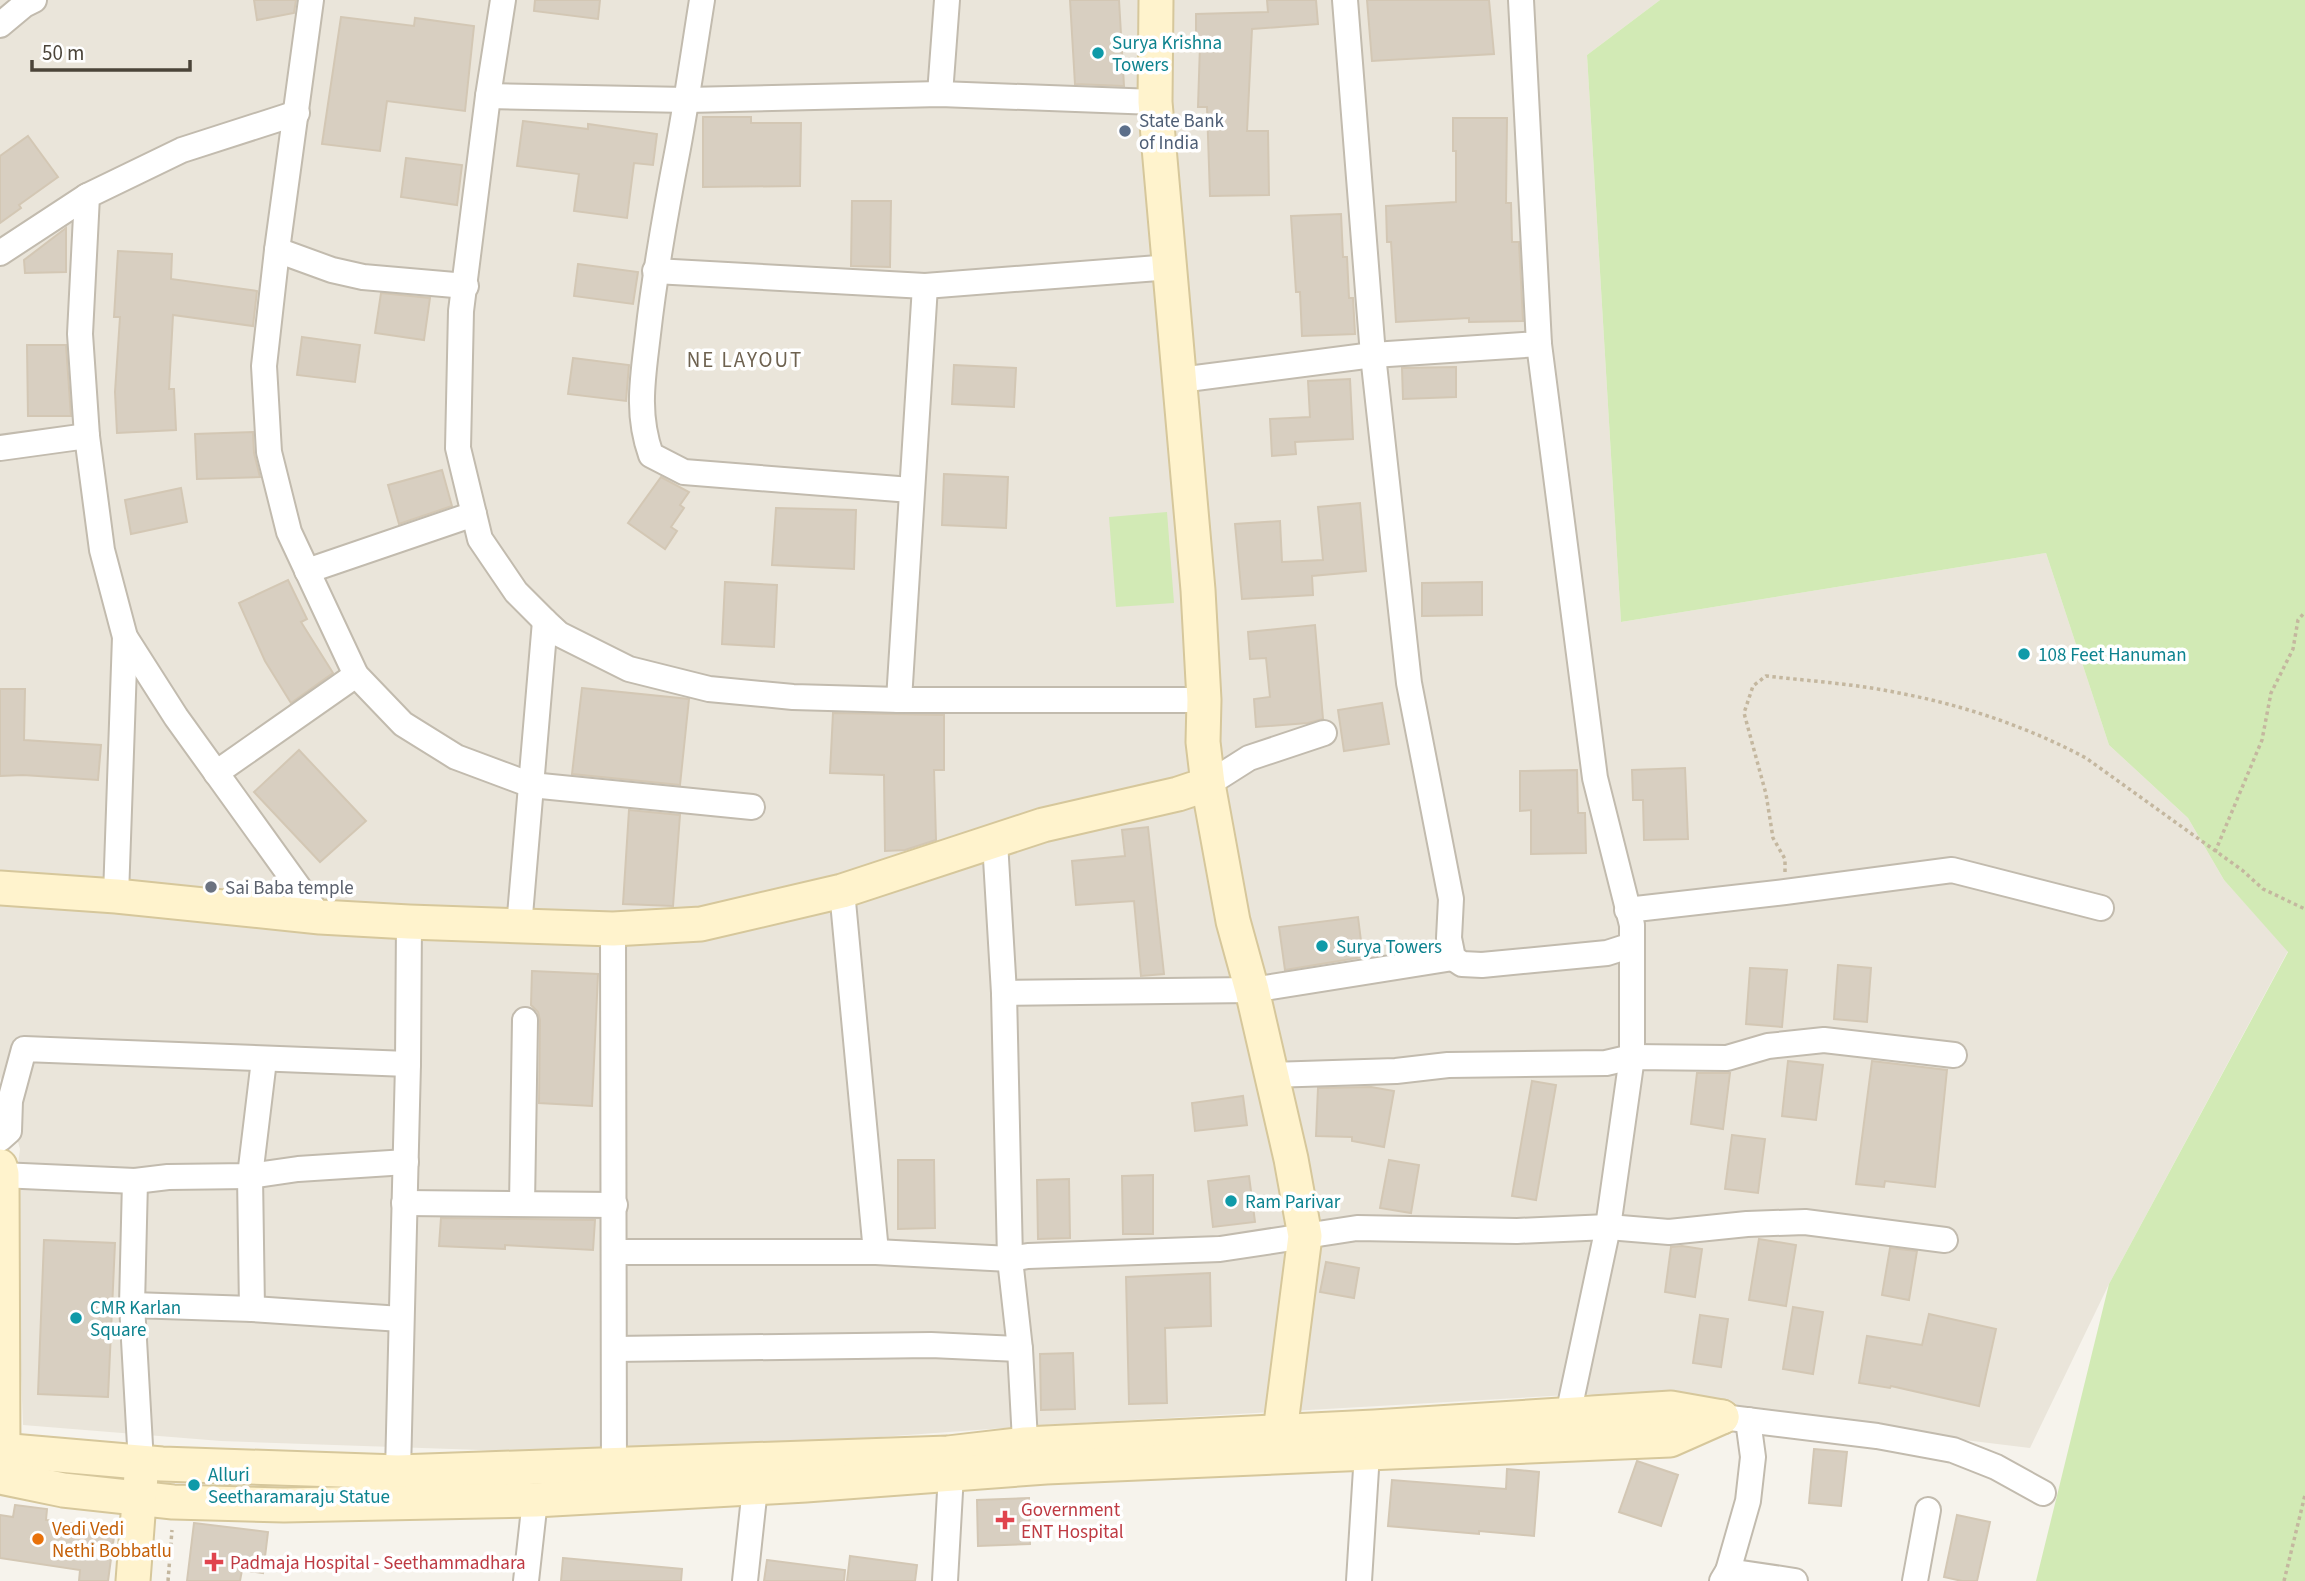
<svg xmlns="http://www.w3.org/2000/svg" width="2305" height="1581" viewBox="0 0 2305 1581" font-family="'Source Sans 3',sans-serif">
<rect width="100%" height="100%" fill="#f6f3ec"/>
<path fill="#eae5da" d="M0 0H1660L1587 55 1621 622 2046 553 2109 745 2188 818 2224 880 2288 951 2109 1284 2030 1448 1587 1394 1047 1425 630 1455 221 1441 23 1425 14 1194 20 1149 0 1077Z"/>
<g fill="#d2eab5">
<path d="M1660 0H2305V1581H2036L2109 1284 2288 952 2224 880 2188 818 2109 745 2046 553 1621 622 1587 55Z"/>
<path d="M1167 512 1174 603 1116 607 1109 517Z"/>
</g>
<g fill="#d8cfc1" stroke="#d3c7b4" stroke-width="2">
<path d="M254 0H296L294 13 257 20Z"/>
<path d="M535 0H600L598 19 534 11Z"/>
<path d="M1070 0H1119L1124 86 1075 84Z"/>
<path d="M1267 0H1316L1318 24 1252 29 1247 131H1268L1269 195 1210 196 1207 107H1198L1200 45H1196V14L1268 12Z"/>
<path d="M1367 0H1489L1494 54 1372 61Z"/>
<path d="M341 17 414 26 415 18 474 26 465 111 387 101 380 151 322 144Z"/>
<path d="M703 117H751V123H801L800 186 703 187Z"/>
<path d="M1453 118H1507L1506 203H1511L1512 242H1519L1523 321 1469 322V318L1396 322 1391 242H1387L1386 206 1456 202V151H1453Z"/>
<path d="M523 121 588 129V124L657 134 653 165 634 163 627 218 574 211 579 174 517 166Z"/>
<path d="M28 136 58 177 19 205 21 208 0 223V156Z"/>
<path d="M406 158 462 165 457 205 401 197Z"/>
<path d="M852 201H891L890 267 851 266Z"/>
<path d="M1341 214 1343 257H1347L1349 298H1353L1355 334 1302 336 1300 292H1296L1291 216Z"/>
<path d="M66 228V272L25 273 24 260Z"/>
<path d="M118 251 172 254 171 279 257 291 253 326 173 315 169 389H174L176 430 117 433 115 392 120 317H114Z"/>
<path d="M578 264 638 272 633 304 574 296Z"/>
<path d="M381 293 430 298 424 340 375 333Z"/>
<path d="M302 337 360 345 355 382 297 375Z"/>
<path d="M27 345H66L71 416H28Z"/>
<path d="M573 358 629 365 626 401 568 394Z"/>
<path d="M954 365 1016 368 1014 407 952 404Z"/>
<path d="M1456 367V397L1403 399 1402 368Z"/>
<path d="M1350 379 1353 439 1295 442 1296 454 1272 456 1270 419 1310 417 1308 381Z"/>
<path d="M253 432 254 453 260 477 197 479 195 434Z"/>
<path d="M442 470 452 506 399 524 388 485Z"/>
<path d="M944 474 1008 477 1006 528 942 525Z"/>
<path d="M661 477 689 492 680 505 684 508 671 527 677 531 665 549 628 523Z"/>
<path d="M181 488 187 522 131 534 125 500Z"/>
<path d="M1360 503 1366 571 1312 576 1313 595 1242 599 1235 524 1280 521 1282 562 1323 560 1318 507Z"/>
<path d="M776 508 856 510 854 569 772 565Z"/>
<path d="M288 580 307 619 301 622 333 673 291 703 265 661 239 603Z"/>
<path d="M725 582 777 585 774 647 722 644Z"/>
<path d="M1482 582V615L1422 616V583Z"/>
<path d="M1315 625 1323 719 1308 723 1256 727 1254 699 1270 697 1266 658 1250 659 1248 632Z"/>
<path d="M582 688 689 699 680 785 572 774Z"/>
<path d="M0 689H25L24 740 101 745 98 780 23 775 0 776Z"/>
<path d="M1382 703 1389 744 1344 751 1338 710Z"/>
<path d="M833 713 944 715V770H934L936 840 905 850 885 851 884 775 830 773Z"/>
<path d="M299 750 366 821 320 862 254 792Z"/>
<path d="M1685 768 1688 839 1644 840 1643 800H1633L1632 770Z"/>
<path d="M1577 770 1578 813H1585L1586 853 1531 854V810L1520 811V771Z"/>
<path d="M629 810 680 815 673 906 623 904Z"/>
<path d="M1148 827 1164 974 1141 976 1134 901 1076 905 1072 861 1125 856 1122 830Z"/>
<path d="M1358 917 1363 957 1285 970 1279 927Z"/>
<path d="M1838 965 1871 968 1867 1022 1834 1019Z"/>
<path d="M1750 968 1787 970 1782 1027 1746 1024Z"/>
<path d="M532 971 598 974 592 1106 539 1103 540 1020 538 1012 531 1005Z"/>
<path d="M1788 1061 1823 1065 1816 1120 1782 1116Z"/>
<path d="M1872 1061 1947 1070 1935 1187 1885 1181 1884 1187 1856 1184Z"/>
<path d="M1697 1073H1730L1723 1129 1691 1124Z"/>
<path d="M1532 1081 1556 1085 1536 1200 1512 1196Z"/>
<path d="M1371 1087 1394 1091 1384 1147 1352 1141V1137L1316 1136 1318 1088Z"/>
<path d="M1243 1096 1247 1125 1195 1131 1192 1103Z"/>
<path d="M1732 1135 1765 1139 1758 1193 1725 1189Z"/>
<path d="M898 1160H934L935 1228 898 1229Z"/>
<path d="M1389 1160 1419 1165 1411 1213 1380 1208Z"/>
<path d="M1153 1175V1234H1123L1122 1176Z"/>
<path d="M1249 1176 1255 1222 1213 1227 1208 1181Z"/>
<path d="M1069 1179 1070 1238 1038 1239 1037 1180Z"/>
<path d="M441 1218 595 1220 593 1250 505 1245V1249L439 1246Z"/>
<path d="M1759 1239 1796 1245 1786 1306 1749 1300Z"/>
<path d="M44 1240 115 1243 108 1397 38 1394Z"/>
<path d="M1682 1246 1702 1249 1695 1297 1665 1292 1671 1247Z"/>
<path d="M1890 1248 1917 1251 1909 1300 1882 1295Z"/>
<path d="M1326 1262 1359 1268 1354 1298 1320 1292Z"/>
<path d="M1210 1273 1211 1326 1165 1328 1167 1403 1129 1404 1126 1277Z"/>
<path d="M1793 1307 1823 1312 1813 1374 1783 1369Z"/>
<path d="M1929 1314 1996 1329 1979 1406 1891 1386 1890 1388 1859 1383 1867 1336 1922 1345Z"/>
<path d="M1700 1315 1728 1319 1721 1367 1693 1363Z"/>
<path d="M1073 1353 1075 1409 1041 1410 1040 1354Z"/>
<path d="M1814 1449 1847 1452 1841 1506 1809 1503Z"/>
<path d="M1637 1461 1678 1475 1661 1526 1619 1512Z"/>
<path d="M1507 1469 1539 1472 1534 1536 1479 1531V1534L1388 1526 1392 1480 1506 1489Z"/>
<path d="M1029 1498 1030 1544 978 1546 977 1500Z"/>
<path d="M15 1505 47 1509 46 1520 115 1529 108 1581H79L80 1570 0 1558V1515L13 1517Z"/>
<path d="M1957 1515 1990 1522 1977 1581H1962L1944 1577Z"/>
<path d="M194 1523 268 1532 263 1573 242 1570 240 1581H187Z"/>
<path d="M850 1556 917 1565 915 1581H847Z"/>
<path d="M563 1558 682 1569 681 1581H561Z"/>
<path d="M767 1560 845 1570 844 1581H764Z"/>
</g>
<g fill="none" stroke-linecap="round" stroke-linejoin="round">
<g stroke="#c2bbae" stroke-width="28">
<g id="street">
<path d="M311 0 277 250 264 366 269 452 289 532 356 675 403 724 456 757 531 785 752 807"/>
<path d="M503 0 488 96 461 311 458 448 480 539 516 592 545 621 559 634 629 669 709 689 793 697 899 700H1204"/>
<path d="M702 0C694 50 687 99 678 148 666 210 655 271 648 334 643 377 636 413 651 455L684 472 911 490"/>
<path d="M1345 0 1373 355 1409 683 1451 899 1449 938 1453 958 1462 964 1482 965 1607 953 1632 945"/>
<path d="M1521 0 1539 344 1595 778 1632 925V1057L1608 1227 1568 1415"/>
<path d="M0 25 24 5 34 0"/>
<path d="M940 94 947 0"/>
<path d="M488 96 687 100 940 94 1155 102"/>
<path d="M297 113 182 150 87 196 80 334 87 436 102 550 125 637 176 717 320 917"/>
<path d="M277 250 332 270 363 277 466 286"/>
<path d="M0 253 87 196"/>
<path d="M655 271 925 286 1171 267"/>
<path d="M1180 380 1373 355 1539 344"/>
<path d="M0 448 87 436"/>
<path d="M307 571 474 514"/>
<path d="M899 700 925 286"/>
<path d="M216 773 356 675"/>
<path d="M1208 784 1249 758 1324 733"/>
<path d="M995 842 1004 993 1010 1259 1020 1349 1026 1459"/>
<path d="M842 891 876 1252"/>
<path d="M116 896 125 637"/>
<path d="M1627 910 1785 892 1952 870 2101 908"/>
<path d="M519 927 545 621"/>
<path d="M613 929 614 1481"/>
<path d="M1004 993 1252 990 1453 958"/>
<path d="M1270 1075 1396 1071 1448 1065 1606 1063 1632 1057 1727 1058 1768 1046 1824 1040 1954 1055"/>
<path d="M0 1139 9 1131 10 1101 24 1049 408 1064"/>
<path d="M0 1175 135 1181 168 1177 250 1176 298 1169 406 1162"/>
<path d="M135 1181 132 1305 141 1463"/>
<path d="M404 1203 615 1205"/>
<path d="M522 1204 525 1020"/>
<path d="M615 1252H876L1010 1259 1028 1256 1220 1249 1357 1228 1517 1231 1608 1227 1669 1232 1747 1224 1805 1222 1945 1240"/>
<path d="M132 1305 252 1309 401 1319"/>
<path d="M252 1309 250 1176 264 1060"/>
<path d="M614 1349 931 1345 1020 1349"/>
<path d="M1722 1417 1877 1436 1953 1450 1996 1467 2043 1493"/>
<path d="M398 1472 408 1064 409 922"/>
<path d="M1728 1571 1795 1581"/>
<path d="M526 1581 535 1500"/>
<path d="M745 1581 755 1488"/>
<path d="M945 1581 951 1474 949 1459"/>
<path d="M1359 1581 1367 1453"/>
<path d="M1722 1581 1728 1571 1748 1501 1753 1457 1748 1420"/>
<path d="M1915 1581 1928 1510"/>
</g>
</g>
<g stroke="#d6c79b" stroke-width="37">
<g id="secondary">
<path d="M1208 784 1233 921 1252 990 1291 1159 1305 1236 1280 1432"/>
<path d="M0 888 116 896 320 917 409 922 613 929 701 924 842 891 1043 825 1178 794 1208 784 1203 742 1204 700 1198 590 1155 102 1156 0"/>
<path d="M0 1166 2 1174 3 1451"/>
<path d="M0 1450 162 1464 398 1472 948 1453 1025 1444 1374 1427 1671 1408 1722 1417"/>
<path d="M0 1477 63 1490 173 1502 284 1505 535 1500 806 1485 1046 1467 1670 1440 1722 1417"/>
<path d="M133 1581 141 1475"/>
</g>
</g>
<g stroke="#c4b79f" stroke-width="3.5" stroke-dasharray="3.5 3.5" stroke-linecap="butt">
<path d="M2215 852 2262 740 2271 693 2293 649 2298 620 2305 612"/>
<path d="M1785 872V859L1773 838 1766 794 1744 713 1753 686 1766 676C1810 681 1856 684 1899 693 1963 705 2028 727 2086 758L2242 870 2263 889 2305 909"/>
<path d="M168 1581 172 1530"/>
<path d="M2284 1581 2305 1495"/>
</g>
<use href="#street" stroke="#fff" stroke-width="24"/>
<use href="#secondary" stroke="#fff3cd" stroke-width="33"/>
</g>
<g fill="#0f9aa8" stroke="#fff" stroke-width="2.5">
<circle cx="1098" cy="53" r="7"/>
<circle cx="2024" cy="654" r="7"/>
<circle cx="1322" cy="946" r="7"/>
<circle cx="1231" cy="1201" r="7"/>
<circle cx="76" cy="1318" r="7"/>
<circle cx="194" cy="1485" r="7"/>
</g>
<circle fill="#5c6f8a" stroke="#fff" stroke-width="2.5" cx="1125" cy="131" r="7"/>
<circle fill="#6b7280" stroke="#fff" stroke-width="2.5" cx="211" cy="887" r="7"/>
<g fill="#e0444e" stroke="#fff" stroke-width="2.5">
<path d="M1001.5 1509.5h7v7h7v7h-7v7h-7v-7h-7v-7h7z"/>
<path d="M210.5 1551.5h7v7h7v7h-7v7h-7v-7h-7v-7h7z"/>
</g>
<circle fill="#e8710a" stroke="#fff" stroke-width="2.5" cx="38" cy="1539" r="7"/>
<g text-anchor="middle" stroke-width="7" stroke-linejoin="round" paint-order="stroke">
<g font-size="19" fill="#0d838f" stroke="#fff" text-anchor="start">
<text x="1112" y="49">Surya Krishna<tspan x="1112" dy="22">Towers</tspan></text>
<text x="2038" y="661">108 Feet Hanuman</text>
<text x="1336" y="953">Surya Towers</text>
<text x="1245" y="1208">Ram Parivar</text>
<text x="90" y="1314">CMR Karlan<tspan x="90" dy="22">Square</tspan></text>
<text x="208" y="1481">Alluri<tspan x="208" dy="22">Seetharamaraju Statue</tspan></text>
</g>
<g font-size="19" fill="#4e5e75" stroke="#fff" text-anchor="start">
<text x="1139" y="127">State Bank<tspan x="1139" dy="22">of India</tspan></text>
</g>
<g font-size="19" fill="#5b616d" stroke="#fff" text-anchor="start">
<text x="225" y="894">Sai Baba temple</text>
</g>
<g font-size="19" fill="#be3a42" stroke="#fff" text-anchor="start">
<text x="1021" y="1516">Government<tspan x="1021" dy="22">ENT Hospital</tspan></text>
<text x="230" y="1569">Padmaja Hospital - Seethammadhara</text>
</g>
<g font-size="19" fill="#c56008" stroke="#fff" text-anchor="start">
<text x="52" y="1535">Vedi Vedi<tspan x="52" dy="22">Nethi Bobbatlu</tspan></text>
</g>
<g font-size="21" letter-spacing="2" fill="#6e6250" stroke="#fff">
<text x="745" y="367">NE LAYOUT</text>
</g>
</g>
<path d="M32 60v10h158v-10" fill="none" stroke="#4b4439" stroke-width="3.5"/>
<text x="42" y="60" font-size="21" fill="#4b4439" stroke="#ffffff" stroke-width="5" paint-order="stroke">50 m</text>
</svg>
